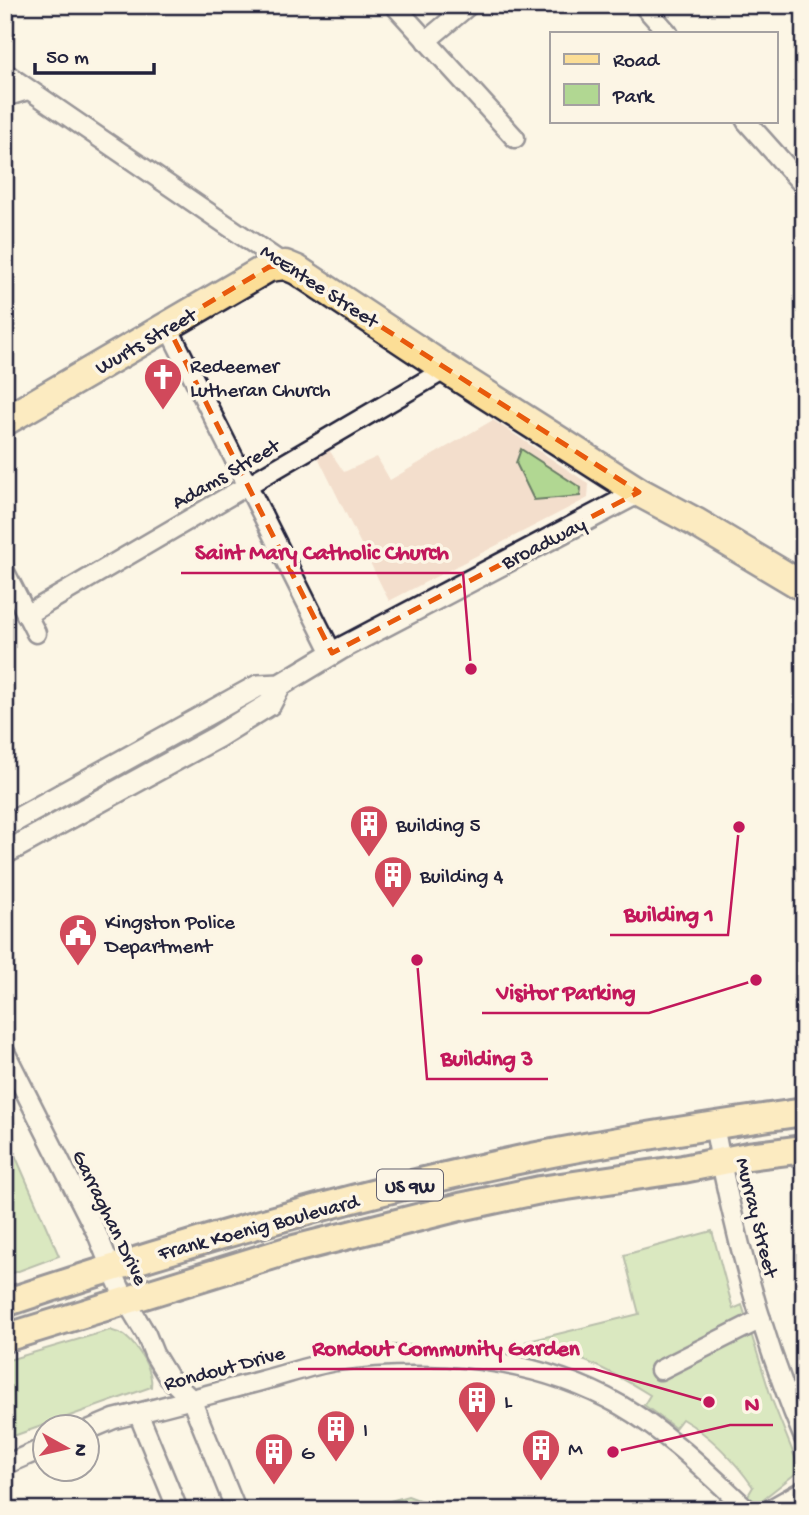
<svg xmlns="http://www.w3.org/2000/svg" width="809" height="1515" viewBox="0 0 809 1515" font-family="'Gochi Hand',sans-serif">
<rect width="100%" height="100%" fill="#fcf5e5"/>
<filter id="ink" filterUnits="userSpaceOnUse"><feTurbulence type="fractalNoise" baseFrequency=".0143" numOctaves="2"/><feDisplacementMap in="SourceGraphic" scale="14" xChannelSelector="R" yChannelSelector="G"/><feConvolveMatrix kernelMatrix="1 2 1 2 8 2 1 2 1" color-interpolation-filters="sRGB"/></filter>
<g filter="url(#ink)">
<path fill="#f3decc" d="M493 420 589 484 588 498 389 601 317 455 329 450 344 472 377 457 390 480Z"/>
<g fill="#b1d792" stroke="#6a7c66" stroke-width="2">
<path d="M521 449 581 488 580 496 534 500 516 463Z"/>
<path d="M5 1132 59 1256 5 1276Z"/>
<path d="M712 1231 733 1309 742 1305 772 1400 800 1470 758 1503 747 1497 753 1487C735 1461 711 1436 682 1419L675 1428 644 1405 650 1395C612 1371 568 1351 525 1342L639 1314 624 1255Z"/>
<path d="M110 1330C115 1332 122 1333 126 1337 138 1347 154 1371 151 1387L5 1439V1361Z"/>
<path d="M408 1496 446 1510H367L372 1506Z"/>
</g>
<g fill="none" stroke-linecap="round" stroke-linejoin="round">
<g stroke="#22223b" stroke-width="23">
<g id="minor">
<path d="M394 5 515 138"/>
<path d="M643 5 668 33"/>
<path d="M426 41 469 5"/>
<path d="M5 73 285 265"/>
<path d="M5 97 28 90"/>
<path d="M746 121 804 186"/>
<path d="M168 327 332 653"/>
<path d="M5 572 36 633"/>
<path d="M26 615 446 369"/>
<path d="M5 1052 98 1236 111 1268 126 1301 146 1334 154 1354 168 1377 191 1399 236 1510"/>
<path d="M714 1125C733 1231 762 1338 804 1438"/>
<path d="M660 1370 761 1319"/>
<path d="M138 1413 178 1510"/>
<path d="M88 1430 114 1419C164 1407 214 1393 264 1380 287 1374 312 1365 336 1361 431 1348 535 1357 620 1405 667 1432 708 1473 748 1510"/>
<path d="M5 1465 46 1447"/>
<path d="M769 1510 804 1490"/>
</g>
</g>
<g stroke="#22223b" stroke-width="26">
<g id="tertiary">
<path d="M5 826 258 686 280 685 340 649 639 492"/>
<path d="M5 853 217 737 270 704 280 685"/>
</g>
</g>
<g stroke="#22223b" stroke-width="32">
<g id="primary">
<path d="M5 1303C178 1245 353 1194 532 1157 622 1139 713 1125 804 1112"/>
<path d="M5 1338 290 1250 460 1207 540 1190 683 1169 748 1156 804 1149"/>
</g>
</g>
<g stroke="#22223b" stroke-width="33">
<path id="trunk" d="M5 421 269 267 285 265 297 270 446 369 639 492 695 522 804 587"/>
</g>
<use href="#minor" stroke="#fcf5e5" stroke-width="18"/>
<use href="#tertiary" stroke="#fcf5e5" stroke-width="21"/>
<use href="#primary" stroke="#fcde96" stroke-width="26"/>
<use href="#trunk" stroke="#fcde96" stroke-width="28"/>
</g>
</g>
<path d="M0 0H809V1515H0ZM285 265 639 492 332 653 168 327 269 267Z" fill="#fcf5e5" fill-opacity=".55" fill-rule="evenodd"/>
<path fill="none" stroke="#e8590c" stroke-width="5" stroke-dasharray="14 9" stroke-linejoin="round" d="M285 265 639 492 332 653 168 327 269 267Z"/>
<defs>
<g id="church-pin" transform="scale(2.0125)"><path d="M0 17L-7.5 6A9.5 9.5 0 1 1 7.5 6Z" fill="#d1495b" stroke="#fcf5e5"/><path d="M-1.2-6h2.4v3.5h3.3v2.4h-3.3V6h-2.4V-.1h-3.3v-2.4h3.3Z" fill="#fff"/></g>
<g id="building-pin" transform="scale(2.0125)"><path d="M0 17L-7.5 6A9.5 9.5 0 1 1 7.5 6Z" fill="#d1495b" stroke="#fcf5e5"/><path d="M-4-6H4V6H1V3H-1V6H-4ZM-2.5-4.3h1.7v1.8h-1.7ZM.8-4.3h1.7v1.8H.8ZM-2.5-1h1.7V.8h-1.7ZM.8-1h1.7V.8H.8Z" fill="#fff"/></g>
<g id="civic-pin" transform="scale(2.0125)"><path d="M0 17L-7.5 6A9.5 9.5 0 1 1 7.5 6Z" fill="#d1495b" stroke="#fcf5e5"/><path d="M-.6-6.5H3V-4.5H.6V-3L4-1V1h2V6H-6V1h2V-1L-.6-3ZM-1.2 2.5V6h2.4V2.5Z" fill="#fff"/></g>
</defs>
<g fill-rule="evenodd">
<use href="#church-pin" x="163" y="377"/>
<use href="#building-pin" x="369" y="824"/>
<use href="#building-pin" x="393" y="875"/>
<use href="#civic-pin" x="78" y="933"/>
<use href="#building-pin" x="477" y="1400"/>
<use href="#building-pin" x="336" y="1429"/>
<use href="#building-pin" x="541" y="1448"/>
<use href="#building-pin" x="274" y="1452"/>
</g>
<g text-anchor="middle" stroke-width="7" stroke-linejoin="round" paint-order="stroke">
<rect fill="#fcf5e5" stroke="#63616e" stroke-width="2" x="377" y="1169.5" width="66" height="31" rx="5"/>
<g font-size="19" font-weight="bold" fill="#22223b">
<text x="410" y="1192">US 9W</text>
</g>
<g font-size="21" fill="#22223b" stroke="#fcf5e5">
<text transform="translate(320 285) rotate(33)" y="7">McEntee Street</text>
<text transform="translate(145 340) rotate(-30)" y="7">Wurts Street</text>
<text transform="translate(225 473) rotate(-30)" y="7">Adams Street</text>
<text transform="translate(543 542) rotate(-27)" y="7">Broadway</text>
<text transform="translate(111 1217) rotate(64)" y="7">Garraghan Drive</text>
<text transform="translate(758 1217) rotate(76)" y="7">Murray Street</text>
<text transform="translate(258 1226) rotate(-15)" y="7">Frank Koenig Boulevard</text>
<text transform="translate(224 1367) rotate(-15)" y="7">Rondout Drive</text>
</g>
<g font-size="21" fill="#22223b" stroke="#fcf5e5" text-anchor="start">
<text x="190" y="372">Redeemer<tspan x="190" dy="24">Lutheran Church</tspan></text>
<text x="396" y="831">Building 5</text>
<text x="420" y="882">Building 4</text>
<text x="105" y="928">Kingston Police<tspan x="105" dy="24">Department</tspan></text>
<text x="504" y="1407">L</text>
<text x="363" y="1436">I</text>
<text x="568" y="1455">M</text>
<text x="301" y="1459">G</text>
</g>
</g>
<path fill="none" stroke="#c2185b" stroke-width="2.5" d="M471 669L463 573H181M739 827L728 935H610M756 980L649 1013H482M417 960L427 1079H548M709 1402L594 1369H298M613 1452L730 1425H773"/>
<g fill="#c2185b" stroke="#fcf5e5" stroke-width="2.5">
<circle cx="471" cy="669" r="7"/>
<circle cx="739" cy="827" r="7"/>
<circle cx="756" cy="980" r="7"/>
<circle cx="417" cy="960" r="7"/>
<circle cx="709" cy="1402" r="7"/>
<circle cx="613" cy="1452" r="7"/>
</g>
<g font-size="23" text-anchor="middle" font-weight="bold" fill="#c2185b" stroke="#fcf5e5" stroke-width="7" stroke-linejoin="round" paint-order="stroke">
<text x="322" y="559">Saint Mary Catholic Church</text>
<text x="669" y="921">Building 1</text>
<text x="566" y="999">Visitor Parking</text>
<text x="487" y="1065">Building 3</text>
<text x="446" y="1355">Rondout Community Garden</text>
<text x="752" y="1411">N</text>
</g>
<rect width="809" height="1515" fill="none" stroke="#fcf5e5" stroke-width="28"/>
<rect x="14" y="14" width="781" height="1487" fill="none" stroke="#22223b" stroke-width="2.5" filter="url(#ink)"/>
<rect x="550" y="32" width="228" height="91" fill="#fcf5e5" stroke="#a5a1a1" stroke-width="2"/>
<rect x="564" y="54" width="35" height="10" fill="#fcde96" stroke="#a5a1a1" stroke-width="2"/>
<text x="613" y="66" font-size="21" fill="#22223b">Road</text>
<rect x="564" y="84" width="35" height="21" fill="#b1d792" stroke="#a5a1a1" stroke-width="2"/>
<text x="613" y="102" font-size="21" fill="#22223b">Park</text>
<g transform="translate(66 1448) rotate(98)"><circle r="33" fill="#fcf5e5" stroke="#a5a1a1" stroke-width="2"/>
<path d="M0-5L12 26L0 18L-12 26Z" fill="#d1495b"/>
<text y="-10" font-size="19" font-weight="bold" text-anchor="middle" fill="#22223b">N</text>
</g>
<path d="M35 63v10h119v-10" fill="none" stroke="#22223b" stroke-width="3.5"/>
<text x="46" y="63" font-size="21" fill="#22223b" stroke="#fcf5e5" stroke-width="5" paint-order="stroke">50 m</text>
</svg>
